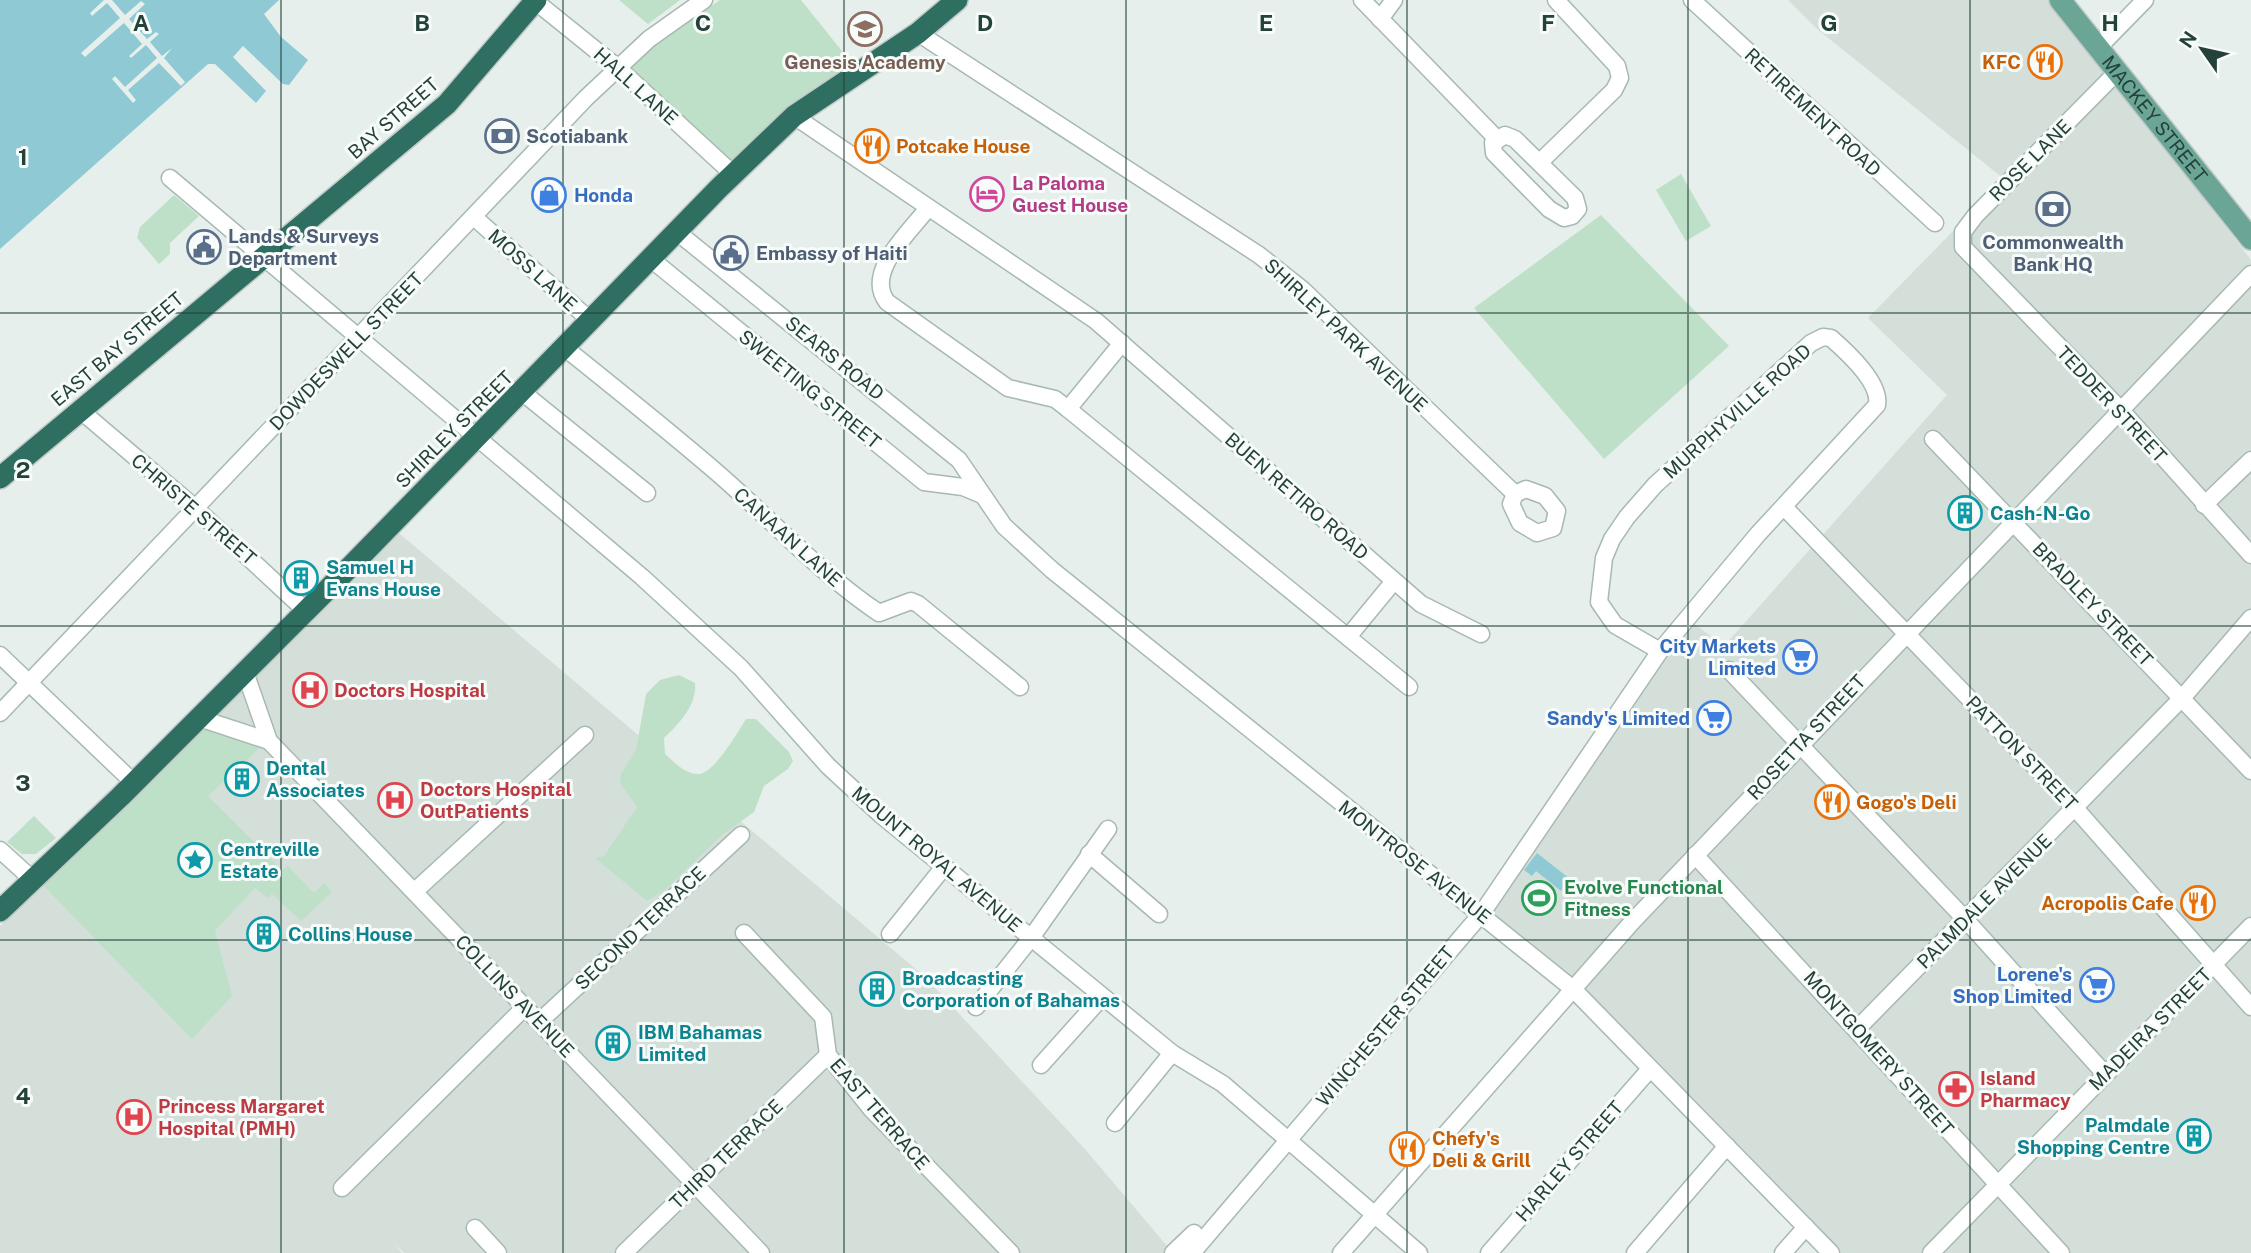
<svg xmlns="http://www.w3.org/2000/svg" width="2251" height="1253" viewBox="0 0 2251 1253" font-family="'Public Sans',sans-serif">
<rect width="100%" height="100%" fill="#e6efeb"/>
<g fill="#d4dfda">
<path d="M1788 0H2048L2109 73 2251 260V1253H1839L1582 985 1489 910 1657 662 1692 622 1724 646 1947 395 1868 318 2004 179 1817 29Z"/>
<path d="M394 529 924 976 1084 1148 1173 1253H404L394 1243 402 1253H0V926Z"/>
</g>
<g fill="#bfe0c8">
<path d="M619 0H680L648 24Z"/>
<path d="M720 0H801L854 66 734 166 628 68 655 44Z"/>
<path d="M1681 174 1711 226 1686 241 1656 190Z"/>
<path d="M174 195 199 216 170 243V254L159 264 137 238 140 227Z"/>
<path d="M1601 215 1729 346 1604 459 1474 308Z"/>
<path d="M679 675 695 683C697 705 680 723 664 738L665 754C674 762 686 775 699 774 714 773 738 732 746 719H756L789 752 793 761 788 769 764 786 754 812 722 835 665 890 647 901 595 858 604 856 637 807 620 783 621 774 636 750 646 694 660 680Z"/>
<path d="M201 724 262 746 208 796 282 870 288 866 314 893 324 883 332 892 301 921 272 894 267 898 255 888 215 931 232 996 192 1039 43 885Z"/>
<path d="M34 816 56 838 36 854H22L7 842Z"/>
</g>
<g fill="#8ec9d4">
<path d="M0 0H279L264 14 281 37 308 60 289 85 283 84 243 46 233 57 266 91 256 103 215 64H208L0 249Z"/>
<path d="M1537 853 1570 879 1561 891 1536 871 1532 876 1524 870Z"/>
</g>
<path fill="#e6efeb" d="M104 0H112L125 15 141 1 145 4 129 19 147 39 156 32 159 34 150 42 162 56 172 48 164 58 185 82 181 86 159 63 128 90 136 100 133 103 112 79 115 76 125 87 157 58 146 45 131 58 129 56 142 44 124 23 85 57 81 53 120 18 107 3 92 16 90 13Z"/>
<g fill="none" stroke-linecap="round" stroke-linejoin="round">
<g stroke="#a8b8b2" stroke-width="19">
<g id="minor">
<path d="M1362 0 1496 138"/>
<path d="M1692 0 1935 223"/>
<path d="M535 1 618 68 734 175"/>
<path d="M1380 19 1394 0"/>
<path d="M918 33 1259 255 1303 290 1515 494 1511 504 1520 523 1537 533 1553 528 1557 511 1545 496 1526 489 1515 494"/>
<path d="M2099 47 2145 0"/>
<path d="M2118 71 1975 216 1963 232V247L2120 409 2251 555"/>
<path d="M794 116 1096 321 1421 604 1481 634"/>
<path d="M1505 135 1515 139 1575 198 1578 209 1572 216 1564 218 1549 209 1494 153 1493 143Z"/>
<path d="M1540 162 1614 90 1620 78 1617 66 1556 0"/>
<path d="M170 178 642 577 741 668 828 766 881 815 1172 1053 1223 1084 1419 1253"/>
<path d="M928 208C910 232 864 272 887 302L1008 388 1055 399 1068 409 1122 343"/>
<path d="M475 218 591 321"/>
<path d="M677 232 959 460 1004 526 1052 570 1573 989 1831 1253"/>
<path d="M651 259 924 482 963 487 980 494"/>
<path d="M565 348C615 388 665 428 714 470 770 518 818 572 879 613L911 601 918 604 1020 687"/>
<path d="M522 392 647 493"/>
<path d="M1068 409 1409 687"/>
<path d="M80 410 194 507 306 611"/>
<path d="M1933 439 2251 771"/>
<path d="M2204 505 2251 460"/>
<path d="M1784 507 2075 808 2251 1007"/>
<path d="M1348 637 1394 581"/>
<path d="M0 655 134 783"/>
<path d="M1729 670 1965 919 2105 1074"/>
<path d="M245 672 269 741 761 1253"/>
<path d="M0 713 586 98 649 39 704 0"/>
<path d="M199 718 269 741"/>
<path d="M0 850 33 880"/>
<path d="M1089 854 1159 914"/>
<path d="M1695 855 2061 1253"/>
<path d="M415 891 585 735"/>
<path d="M744 933 823 1017 828 1055 872 1110 1011 1253"/>
<path d="M890 934 943 868"/>
<path d="M976 1007 1031 938 1108 829"/>
<path d="M540 1021 741 835"/>
<path d="M1858 1028 2183 697 2251 618"/>
<path d="M1041 1065 1102 997"/>
<path d="M1115 1123 1172 1053"/>
<path d="M342 1188 525 1007"/>
<path d="M475 1228 498 1253"/>
<path d="M624 1253 828 1055"/>
<path d="M1173 1253 1194 1233"/>
<path d="M1192 1253 1482 913 1660 651 1615 625 1599 602 1604 558 1612 539 1627 517 1655 485 1811 343 1823 337 1831 338C1847 352 1881 383 1877 405L1758 534 1660 651"/>
<path d="M1341 1253 1633 921 2251 274"/>
<path d="M1489 1253 1650 1069"/>
<path d="M1635 1253 1727 1146"/>
<path d="M1783 1253 1806 1227"/>
<path d="M1931 1253 2251 926"/>
</g>
</g>
<g stroke="#c2cac8" stroke-width="24">
<g id="major">
<path id="s1" d="M2060 0 2251 239"/>
</g>
</g>
<g stroke="#c2cac8" stroke-width="24">
<g id="highway">
<path d="M0 478 447 104 536 0"/>
<path d="M0 911 120 797 353 564 719 188 794 116 918 33 957 0"/>
</g>
</g>
<use href="#minor" stroke="#fff" stroke-width="16"/>
<use href="#major" stroke="#6aa596" stroke-width="21"/>
<use href="#highway" stroke="#2f6f62" stroke-width="21"/>
</g>
<path fill="none" stroke="#24423a" stroke-width="2" stroke-opacity="0.55" d="M281 0V1253M563 0V1253M844 0V1253M1126 0V1253M1407 0V1253M1688 0V1253M1970 0V1253M0 313H2251M0 626H2251M0 940H2251"/>
<defs>
<g id="school-ring" transform="scale(1.75)"><circle r="9.5" fill="#f7fbf9" stroke="#8d6e63" stroke-width="1.5"/><path d="M0-5L7-2L0 1L-7-2ZM-4 1L0 2.5L4 1V4Q0 6-4 4Z" fill="#8d6e63"/></g>
<g id="restaurant-ring" transform="scale(1.75)"><circle r="9.5" fill="#f7fbf9" stroke="#e8710a" stroke-width="1.5"/><path d="M-5-6h1v4h1v-4h1v4h1v-4h1v5L-1.5 .5V6h-2V.5L-5-1ZM5-6V6H3V1.5H1.5Q1.5-4 5-6Z" fill="#e8710a"/></g>
<g id="bank-ring" transform="scale(1.75)"><circle r="9.5" fill="#f7fbf9" stroke="#5c6f8a" stroke-width="1.5"/><path d="M-6-4H6V4H-6ZM0-2.3a2.3 2.3 0 1 0 0 4.6a2.3 2.3 0 1 0 0-4.6Z" fill="#5c6f8a"/></g>
<g id="hotel-ring" transform="scale(1.75)"><circle r="9.5" fill="#f7fbf9" stroke="#d1479c" stroke-width="1.5"/><path d="M-6-4.5h1.5V1H6V5H4.5V3h-9V5H-6ZM-4 0a1.8 1.8 0 1 1 3.6 0ZM.5 0V-2.5h3Q6-2.5 6 0Z" fill="#d1479c"/></g>
<g id="shop-ring" transform="scale(1.75)"><circle r="9.5" fill="#f7fbf9" stroke="#3f7fe0" stroke-width="1.5"/><path d="M-5-2.5h2.3a2.7 3.5 0 0 1 5.4 0H5L5.5 6h-11ZM-1.5-2.5h3a1.5 2.3 0 0 0-3 0Z" fill="#3f7fe0"/></g>
<g id="civic-ring" transform="scale(1.75)"><circle r="9.5" fill="#f7fbf9" stroke="#5c6f8a" stroke-width="1.5"/><path d="M-.6-6.5H3V-4.5H.6V-3L4-1V1h2V6H-6V1h2V-1L-.6-3ZM-1.2 2.5V6h2.4V2.5Z" fill="#5c6f8a"/></g>
<g id="building-ring" transform="scale(1.75)"><circle r="9.5" fill="#f7fbf9" stroke="#0f9aa8" stroke-width="1.5"/><path d="M-4-6H4V6H1V3H-1V6H-4ZM-2.5-4.3h1.7v1.8h-1.7ZM.8-4.3h1.7v1.8H.8ZM-2.5-1h1.7V.8h-1.7ZM.8-1h1.7V.8H.8Z" fill="#0f9aa8"/></g>
<g id="supermarket-ring" transform="scale(1.75)"><circle r="9.5" fill="#f7fbf9" stroke="#3f7fe0" stroke-width="1.5"/><path d="M-6-5.5h2.5l.6 2H6L4.5 2H-2.5L-4.4-4H-6ZM-1.5 3.2a1.3 1.3 0 1 0 .1 0ZM3 3.2a1.3 1.3 0 1 0 .1 0Z" fill="#3f7fe0"/></g>
<g id="hospital-ring" transform="scale(1.75)"><circle r="9.5" fill="#f7fbf9" stroke="#e0444e" stroke-width="1.5"/><path d="M-5-5h3v3.5h4V-5h3V5h-3V1.5h-4V5h-3Z" fill="#e0444e"/></g>
<g id="sight-ring" transform="scale(1.75)"><circle r="9.5" fill="#f7fbf9" stroke="#0f9aa8" stroke-width="1.5"/><path d="M0-6L1.8-2.2L6-1.7L2.9 1.2L3.7 5.4L0 3.3L-3.7 5.4L-2.9 1.2L-6-1.7L-1.8-2.2Z" fill="#0f9aa8"/></g>
<g id="stadium-ring" transform="scale(1.75)"><circle r="9.5" fill="#f7fbf9" stroke="#2e9e5b" stroke-width="1.5"/><path d="M0-5a6.5 5 0 1 0 0 10a6.5 5 0 1 0 0-10ZM-3.5-1.8h7v3.6h-7Z" fill="#2e9e5b"/></g>
<g id="pharmacy-ring" transform="scale(1.75)"><circle r="9.5" fill="#f7fbf9" stroke="#e0444e" stroke-width="1.5"/><path d="M-2-6h4v4h4v4h-4v4h-4v-4h-4v-4h4Z" fill="#e0444e"/></g>
</defs>
<g fill-rule="evenodd">
<use href="#school-ring" x="865" y="29"/>
<use href="#restaurant-ring" x="2045" y="62"/>
<use href="#bank-ring" x="502" y="136"/>
<use href="#restaurant-ring" x="872" y="146"/>
<use href="#hotel-ring" x="987" y="194"/>
<use href="#shop-ring" x="549" y="195"/>
<use href="#bank-ring" x="2053" y="209"/>
<use href="#civic-ring" x="204" y="247"/>
<use href="#civic-ring" x="731" y="253"/>
<use href="#building-ring" x="1965" y="513"/>
<use href="#building-ring" x="301" y="578"/>
<use href="#supermarket-ring" x="1800" y="657"/>
<use href="#hospital-ring" x="310" y="690"/>
<use href="#supermarket-ring" x="1714" y="718"/>
<use href="#building-ring" x="242" y="779"/>
<use href="#hospital-ring" x="395" y="800"/>
<use href="#restaurant-ring" x="1832" y="802"/>
<use href="#sight-ring" x="195" y="860"/>
<use href="#stadium-ring" x="1539" y="898"/>
<use href="#restaurant-ring" x="2198" y="903"/>
<use href="#building-ring" x="264" y="934"/>
<use href="#supermarket-ring" x="2097" y="985"/>
<use href="#building-ring" x="877" y="989"/>
<use href="#building-ring" x="613" y="1043"/>
<use href="#pharmacy-ring" x="1956" y="1089"/>
<use href="#hospital-ring" x="134" y="1117"/>
<use href="#building-ring" x="2194" y="1136"/>
<use href="#restaurant-ring" x="1407" y="1149"/>
</g>
<g text-anchor="middle" stroke-width="6" stroke-linejoin="round" paint-order="stroke">
<g font-size="19" font-weight="bold" fill="#785e54" stroke="#f7fbf9">
<text x="865" y="69">Genesis Academy</text>
</g>
<g font-size="19" font-weight="bold" fill="#c56008" stroke="#f7fbf9" text-anchor="start">
<text x="2021" y="69" text-anchor="end">KFC</text>
<text x="896" y="153">Potcake House</text>
<text x="1856" y="809">Gogo's Deli</text>
<text x="2174" y="910" text-anchor="end">Acropolis Cafe</text>
<text x="1432" y="1145">Chefy's<tspan x="1432" dy="22">Deli &amp; Grill</tspan></text>
</g>
<g font-size="19" fill="#24423a" stroke="#f7fbf9">
<text transform="translate(636 86) rotate(42)" y="7">HALL LANE</text>
<text transform="translate(1813 112) rotate(43)" y="7">RETIREMENT ROAD</text>
<text transform="translate(393 118) rotate(-41)" y="7">BAY STREET</text>
<text dy="7" stroke="none"><textPath href="#s1" startOffset="152">MACKEY STREET</textPath></text>
<text transform="translate(2030 160) rotate(-45)" y="7">ROSE LANE</text>
<text transform="translate(533 270) rotate(42)" y="7">MOSS LANE</text>
<text transform="translate(1346 335) rotate(43)" y="7">SHIRLEY PARK AVENUE</text>
<text transform="translate(117 349) rotate(-40)" y="7">EAST BAY STREET</text>
<text transform="translate(346 351) rotate(-46)" y="7">DOWDESWELL STREET</text>
<text transform="translate(835 358) rotate(39)" y="7">SEARS ROAD</text>
<text transform="translate(810 389) rotate(39)" y="7">SWEETING STREET</text>
<text transform="translate(2112 404) rotate(47)" y="7">TEDDER STREET</text>
<text transform="translate(1737 411) rotate(-42)" y="7">MURPHYVILLE ROAD</text>
<text transform="translate(454 429) rotate(-45)" y="7">SHIRLEY STREET</text>
<text transform="translate(1297 496) rotate(41)" y="7">BUEN RETIRO ROAD</text>
<text transform="translate(194 509) rotate(41)" y="7">CHRISTE STREET</text>
<text transform="translate(788 537) rotate(42)" y="7">CANAAN LANE</text>
<text transform="translate(2093 604) rotate(46)" y="7">BRADLEY STREET</text>
<text transform="translate(1806 737) rotate(-47)" y="7">ROSETTA STREET</text>
<text transform="translate(2022 753) rotate(46)" y="7">PATTON STREET</text>
<text transform="translate(937 859) rotate(40)" y="7">MOUNT ROYAL AVENUE</text>
<text transform="translate(1415 862) rotate(38)" y="7">MONTROSE AVENUE</text>
<text transform="translate(1984 901) rotate(-45)" y="7">PALMDALE AVENUE</text>
<text transform="translate(640 928) rotate(-43)" y="7">SECOND TERRACE</text>
<text transform="translate(515 996) rotate(46)" y="7">COLLINS AVENUE</text>
<text transform="translate(1385 1026) rotate(-50)" y="7">WINCHESTER STREET</text>
<text transform="translate(2150 1029) rotate(-45)" y="7">MADEIRA STREET</text>
<text transform="translate(1879 1053) rotate(48)" y="7">MONTGOMERY STREET</text>
<text transform="translate(880 1114) rotate(49)" y="7">EAST TERRACE</text>
<text transform="translate(726 1154) rotate(-44)" y="7">THIRD TERRACE</text>
<text transform="translate(1569 1161) rotate(-49)" y="7">HARLEY STREET</text>
</g>
<g font-size="19" font-weight="bold" fill="#4e5e75" stroke="#f7fbf9" text-anchor="start">
<text x="526" y="143">Scotiabank</text>
<text x="228" y="243">Lands &amp; Surveys<tspan x="228" dy="22">Department</tspan></text>
<text x="2053" y="249" text-anchor="middle">Commonwealth<tspan x="2053" dy="22">Bank HQ</tspan></text>
<text x="756" y="260">Embassy of Haiti</text>
</g>
<g font-size="19" font-weight="bold" fill="#b23c85" stroke="#f7fbf9" text-anchor="start">
<text x="1012" y="190">La Paloma<tspan x="1012" dy="22">Guest House</tspan></text>
</g>
<g font-size="19" font-weight="bold" fill="#366cbe" stroke="#f7fbf9" text-anchor="end">
<text x="574" y="202" text-anchor="start">Honda</text>
<text x="1776" y="653">City Markets<tspan x="1776" dy="22">Limited</tspan></text>
<text x="1690" y="725">Sandy's Limited</text>
<text x="2072" y="981">Lorene's<tspan x="2072" dy="22">Shop Limited</tspan></text>
</g>
<g font-size="19" font-weight="bold" fill="#0d838f" stroke="#f7fbf9" text-anchor="start">
<text x="1990" y="520">Cash-N-Go</text>
<text x="326" y="574">Samuel H<tspan x="326" dy="22">Evans House</tspan></text>
<text x="266" y="775">Dental<tspan x="266" dy="22">Associates</tspan></text>
<text x="220" y="856">Centreville<tspan x="220" dy="22">Estate</tspan></text>
<text x="288" y="941">Collins House</text>
<text x="902" y="985">Broadcasting<tspan x="902" dy="22">Corporation of Bahamas</tspan></text>
<text x="638" y="1039">IBM Bahamas<tspan x="638" dy="22">Limited</tspan></text>
<text x="2170" y="1132" text-anchor="end">Palmdale<tspan x="2170" dy="22">Shopping Centre</tspan></text>
</g>
<g font-size="19" font-weight="bold" fill="#be3a42" stroke="#f7fbf9" text-anchor="start">
<text x="334" y="697">Doctors Hospital</text>
<text x="420" y="796">Doctors Hospital<tspan x="420" dy="22">OutPatients</tspan></text>
<text x="1980" y="1085">Island<tspan x="1980" dy="22">Pharmacy</tspan></text>
<text x="158" y="1113">Princess Margaret<tspan x="158" dy="22">Hospital (PMH)</tspan></text>
</g>
<g font-size="19" font-weight="bold" fill="#27864d" stroke="#f7fbf9" text-anchor="start">
<text x="1564" y="894">Evolve Functional<tspan x="1564" dy="22">Fitness</tspan></text>
</g>
</g>
<g font-size="23" text-anchor="middle" font-weight="bold" fill="#24423a" stroke="#f7fbf9" stroke-width="6" stroke-linejoin="round" paint-order="stroke">
<text x="141" y="31">A</text>
<text x="422" y="31">B</text>
<text x="703" y="31">C</text>
<text x="985" y="31">D</text>
<text x="1266" y="31">E</text>
<text x="1548" y="31">F</text>
<text x="1829" y="31">G</text>
<text x="2110" y="31">H</text>
<text x="23" y="165">1</text>
<text x="23" y="478">2</text>
<text x="23" y="791">3</text>
<text x="23" y="1104">4</text>
</g>
<g transform="translate(2202 49) rotate(304)" stroke="#f7fbf9" stroke-width="5" paint-order="stroke">
<path d="M0-5L12 26L0 18L-12 26Z" fill="#24423a"/>
<text y="-10" font-size="19" font-weight="bold" text-anchor="middle" fill="#24423a">N</text>
</g>
</svg>
